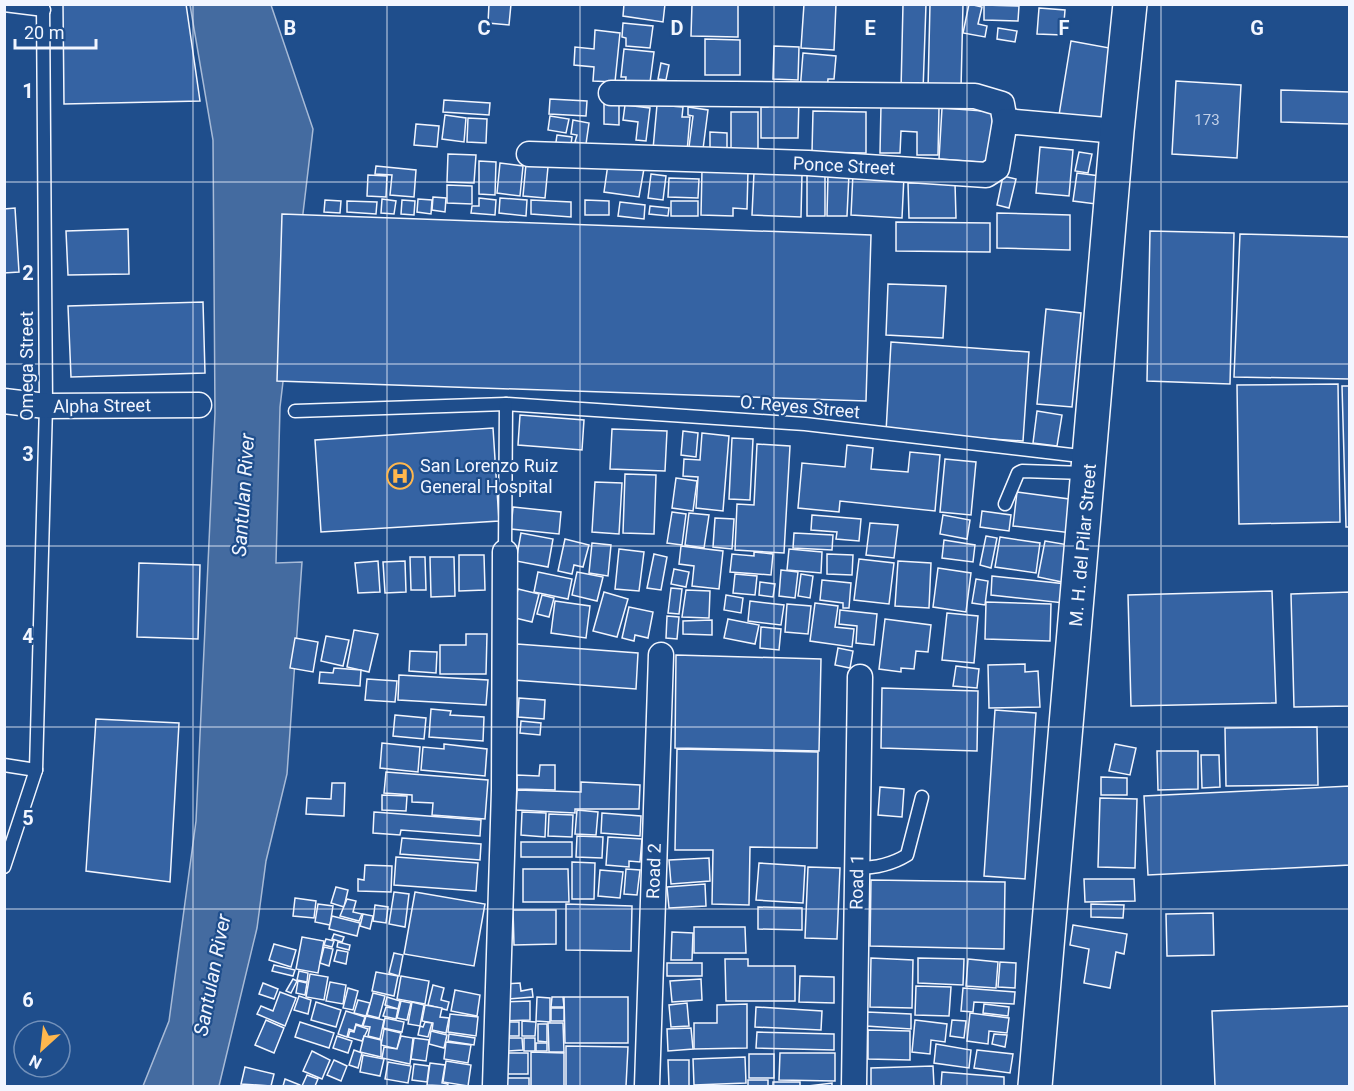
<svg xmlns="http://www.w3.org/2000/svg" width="1354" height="1091" viewBox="0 0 1354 1091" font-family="Roboto,sans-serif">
<rect width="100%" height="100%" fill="#1f4e8c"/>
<path fill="#446ba0" stroke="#a8bbd7" stroke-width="1.5" d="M190 5H271L313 129 280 407 276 563 302 562 287 774 266 861 257 928 219 1086H143L169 1021 196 821 215 413 213 140Z"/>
<g fill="#3563a3" stroke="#f2f6ff" stroke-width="1.5">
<path d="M63 4H186L200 101 64 104Z"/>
<path d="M489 4H511L509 25 488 23Z"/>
<path d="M624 4H665L663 22 623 16Z"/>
<path d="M692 4H738V37L691 36Z"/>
<path d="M804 4H836L834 50 801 48Z"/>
<path d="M903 4H926L923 91 901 90Z"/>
<path d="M930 4H963L961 89H928Z"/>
<path d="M969 4 982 7 978 24 987 26 985 37 963 33Z"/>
<path d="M984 5 1019 6 1018 21 984 20Z"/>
<path d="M1039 8 1065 10 1063 35 1037 34Z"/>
<path d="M623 23 653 26 650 48 626 46V38L622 37Z"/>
<path d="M998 28 1017 31 1015 42 997 39Z"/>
<path d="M595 30 620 33 615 82 593 81 594 67 574 65 575 47 594 49Z"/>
<path d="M705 39 740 40V75H705Z"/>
<path d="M1071 41 1115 49 1103 123 1059 115Z"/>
<path d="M774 46 799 47 798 80 773 79Z"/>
<path d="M624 49 654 52 649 90 625 89 626 77H621Z"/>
<path d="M803 53 836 56 834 79H828L827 93 800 91Z"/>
<path d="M661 63 669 65 666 80 658 79Z"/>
<path d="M1176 81 1241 85 1237 158 1172 154Z"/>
<path d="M1281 90 1350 92V124L1281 122Z"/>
<path d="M768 97H799L798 138H761V107H768Z"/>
<path d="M550 99 587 101 586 116 549 114Z"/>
<path d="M444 100 490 103 489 115 443 112Z"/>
<path d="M604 100H619V125L604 124Z"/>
<path d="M625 105 650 108 646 141 636 140 638 122 623 120Z"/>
<path d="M657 105 683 107 682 117H690L687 152 653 149Z"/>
<path d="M881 105 939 108 938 155H917V132L901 131 900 153H880Z"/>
<path d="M688 107 708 110 703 149 689 147 693 116 688 115Z"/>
<path d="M942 108 997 112 993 163 939 159Z"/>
<path d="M813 111 866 112V153L812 152Z"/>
<rect x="731" y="112" width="27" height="39"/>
<path d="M445 115 466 118 464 142 442 139Z"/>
<path d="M550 116 569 119 566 133 548 130Z"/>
<path d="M468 118 487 119 486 143 467 142Z"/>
<path d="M573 120 589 123 586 144 575 142 577 135 571 134Z"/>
<path d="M416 124 439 126 437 147 414 145Z"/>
<path d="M710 132 727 133V150L710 149Z"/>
<path d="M557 135 572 137 570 151 555 149Z"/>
<path d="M1040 147 1073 150 1069 196 1036 193Z"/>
<path d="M1079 152 1092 154 1088 173 1075 171Z"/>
<path d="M448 154 476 155 474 183 447 182Z"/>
<path d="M609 157 645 163 639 197 604 192Z"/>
<path d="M479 161 496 162 495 195 479 194Z"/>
<path d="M500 163 523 166 520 196 497 193Z"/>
<path d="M526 164 548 167 545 198 523 196Z"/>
<path d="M376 166 416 170 414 197 390 195 392 175 375 174Z"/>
<path d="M702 170 748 171 747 209 733 208V216L701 215Z"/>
<path d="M754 172 802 174 801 217 752 215Z"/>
<rect x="807" y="172" width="18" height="44"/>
<path d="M853 173 904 176 902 218 851 215Z"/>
<path d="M1077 173 1100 176 1096 204 1073 201Z"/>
<path d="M651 174 666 176 663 200 648 198Z"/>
<path d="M828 174H849L847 216H827Z"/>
<path d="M368 175 387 176 386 197 367 196Z"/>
<path d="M1003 176 1016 179 1009 208 997 205Z"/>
<path d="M669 178 699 179 698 198 668 197Z"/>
<path d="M908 183H955L956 218H909Z"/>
<path d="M447 185 472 186V204L447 203Z"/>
<path d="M433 197 446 198 445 212 432 210Z"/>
<path d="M479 198 496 200 495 215 471 213 472 206H479Z"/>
<path d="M500 198 527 200 526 216 499 213Z"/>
<path d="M382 199 396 201 394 214 381 213Z"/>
<path d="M418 199 432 200 431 214 417 212Z"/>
<path d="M325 200 341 201 340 213 324 212Z"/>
<path d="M402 200 415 201 414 215 401 214Z"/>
<path d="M531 200 571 202V217L531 214Z"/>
<path d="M585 200 609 201V215H585Z"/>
<path d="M347 201 377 202 376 214 347 212Z"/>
<rect x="671" y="201" width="27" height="15"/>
<path d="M620 202 645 205 644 219 618 216Z"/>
<path d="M650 206 669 208 668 216 649 214Z"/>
<path d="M15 208 19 272 4 273V209Z"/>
<path d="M997 213 1070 215V250L997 248Z"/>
<path d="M282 214 871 235 866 401 277 381Z"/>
<path d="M896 222 990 223V252L896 251Z"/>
<path d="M128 229 129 274 68 275 66 231Z"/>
<path d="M1150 231 1234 233 1230 384 1147 381Z"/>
<path d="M1240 234 1350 237V379L1234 377Z"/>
<path d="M888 284 946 286 943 338 886 335Z"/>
<path d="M203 302 205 373 71 377 68 306Z"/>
<path d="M1046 309 1081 313 1072 407 1037 404Z"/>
<path d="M891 342 1029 352 1023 441 886 432Z"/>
<path d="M1338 384 1340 522 1239 524 1237 385Z"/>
<path d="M1342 386H1350V527H1346Z"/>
<path d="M1037 411 1062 415 1057 446 1033 443Z"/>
<path d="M520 415 584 420 582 450 518 445Z"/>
<path d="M493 428 499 521 321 532 315 440Z"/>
<path d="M612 429 667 431 665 471 610 469Z"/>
<path d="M683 431 698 433 696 457 681 455Z"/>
<path d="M702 433 729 436 723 511 696 508 698 477 683 476 684 459 700 460Z"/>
<path d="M732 438 753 439 750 500 729 499Z"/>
<path d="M757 444 790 446 784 553 735 550 737 504 754 505Z"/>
<path d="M847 445 873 448 871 469 908 472 910 452 940 455 935 511 840 501 839 512 798 508 802 463 845 467Z"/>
<path d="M945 459 976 462 971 515 940 512Z"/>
<path d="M625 474 656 475 654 534 623 533Z"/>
<path d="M676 478 697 481 693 511 672 508Z"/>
<path d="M595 482 622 483 619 534 592 532Z"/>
<path d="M1017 492 1084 501 1080 534 1013 526Z"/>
<path d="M513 507 561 512 559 534 511 529Z"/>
<path d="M982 511 1011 515 1009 531 980 527Z"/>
<path d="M672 512 686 514 682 545 667 543Z"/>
<path d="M689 513 709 515 704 548 685 545Z"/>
<path d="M812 515 861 519 859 541 836 539 837 532 811 530Z"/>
<path d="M943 515 970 520 967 539 940 534Z"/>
<path d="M715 518 734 519 732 549 713 547Z"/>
<path d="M870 523 898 525 894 558 866 555Z"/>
<path d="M521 533 553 539 548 567 516 561Z"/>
<path d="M794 533 833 535 832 550 793 548Z"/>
<path d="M986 536 997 538 991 568 980 565Z"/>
<path d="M1000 537 1040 543 1036 573 995 567Z"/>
<path d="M565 539 589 545 583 567 574 565 572 574 558 571Z"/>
<path d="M944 540 975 545 973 562 942 558Z"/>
<path d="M1045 541 1069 545 1062 582 1038 577Z"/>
<path d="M592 543 611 545 608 576 589 573Z"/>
<path d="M681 546 723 551 719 589 692 586 694 566 679 564Z"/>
<path d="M619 549 644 552 639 591 615 589Z"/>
<path d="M789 549 822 552 821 573 787 570Z"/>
<path d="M754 552 773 554 771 575 730 572 732 554 754 556Z"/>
<path d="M654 554 667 557 661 590 647 588Z"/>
<path d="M827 554 853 555 852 575 827 574Z"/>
<path d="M459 555H484L485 590 459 591Z"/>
<path d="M410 557H425L426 590H411Z"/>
<path d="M430 557H454L455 596 431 597Z"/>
<path d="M859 559 894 563 889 604 854 600Z"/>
<path d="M378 561 380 592 358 593 355 563Z"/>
<path d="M405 561 406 592 385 593 383 562Z"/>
<path d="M898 561 931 563 929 608 895 606Z"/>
<path d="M139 563 200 565 198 639 137 637Z"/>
<path d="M938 568 971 573 966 612 933 607Z"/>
<path d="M674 569 689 572 686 587 671 584Z"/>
<path d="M781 570 798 572 795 598 779 596Z"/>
<path d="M538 572 572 579 568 599 534 592Z"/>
<path d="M577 572 603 577 597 601 572 595Z"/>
<path d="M735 574 757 576 755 595 733 593Z"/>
<path d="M801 574 813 576 810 598 798 596Z"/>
<path d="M992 576 1066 584 1064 603 991 595Z"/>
<path d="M976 579 988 581 985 605 972 603Z"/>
<path d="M822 580 851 583 849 608H843V603L820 600Z"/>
<path d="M760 582 775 584 773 597 759 595Z"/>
<path d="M671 588 682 589 679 614 668 613Z"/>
<path d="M518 589 539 594 532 622 511 617Z"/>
<path d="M686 590 710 591 709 618 682 617Z"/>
<path d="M1272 591 1276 703 1131 706 1128 595Z"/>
<path d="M604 592 628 599 617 637 593 631Z"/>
<path d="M1350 592V706L1294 707 1291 594Z"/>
<path d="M542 595 554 598 549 617 537 614Z"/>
<path d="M726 595 743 598 741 613 724 610Z"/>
<path d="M555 601 590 606 586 638 551 633Z"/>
<path d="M750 601 784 605 781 625 748 621Z"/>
<path d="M986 602 1051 604 1050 641 985 639Z"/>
<path d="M815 603 838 606 835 627 854 629 852 647 810 641Z"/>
<path d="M787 604 811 606 808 634 785 632Z"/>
<path d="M629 607 653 612 648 638 635 635 634 641 622 638Z"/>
<path d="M840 610 877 614 874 645 856 643 857 626 839 624Z"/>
<path d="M947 613 978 616 974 663 942 660Z"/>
<path d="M667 616 679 617 677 639 666 638Z"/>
<path d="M728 619 759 625 755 644 724 638Z"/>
<path d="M885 619 931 625 928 652 916 651 914 669 901 668V672L879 669Z"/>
<path d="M712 620V635L683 634V621Z"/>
<path d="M761 627 781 629 779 650 760 648Z"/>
<path d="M354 630 378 634 369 672 347 667Z"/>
<path d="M466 634H487L486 674H440V645H466Z"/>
<path d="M326 636 349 640 343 666 321 661Z"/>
<path d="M295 638 318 642 313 672 290 668Z"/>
<path d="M517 644 638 653 636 689 514 680Z"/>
<path d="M838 648 853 651 850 668 835 665Z"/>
<path d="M410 651 437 652 436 673 409 671Z"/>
<path d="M676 655 821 659 819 751 675 748Z"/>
<path d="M1025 664V672L1038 671 1040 707 989 708 988 665Z"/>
<path d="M956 666 979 669 977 688 953 686Z"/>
<path d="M334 668 361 670 360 686 319 683 320 672 333 673Z"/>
<path d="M399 675 488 680 486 705 398 700Z"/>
<path d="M367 679 397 681 395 702 365 700Z"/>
<path d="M882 688 978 691 977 751 881 748Z"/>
<path d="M519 698 545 700 544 719 518 717Z"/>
<path d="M431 709 451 711 450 715 484 717 483 741 429 737Z"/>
<path d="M995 710 1036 713 1025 879 984 876Z"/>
<path d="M395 715 426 718 424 739 393 736Z"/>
<path d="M96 719 179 723 170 882 86 871Z"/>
<path d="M521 721 541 723 540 735 520 733Z"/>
<path d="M1317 727 1318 785 1226 786 1225 728Z"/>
<path d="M382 743 420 747 418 772 380 768Z"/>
<path d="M444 744 487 749 485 776 421 770 423 747 444 749Z"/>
<path d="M1115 744 1136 748 1130 775 1109 771Z"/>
<path d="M677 749 818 752 817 848 750 847 749 905 712 904 713 850H675Z"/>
<path d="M1157 751H1198V789L1158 790Z"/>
<path d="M1201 755H1219L1220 787 1202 788Z"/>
<path d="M540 765H555V790L517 789V775L539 776Z"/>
<path d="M386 772 488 780 485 819 432 815 433 803 412 802V795L384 793Z"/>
<path d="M1101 777 1127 778V795H1101Z"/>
<path d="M581 782 640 785 639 809H575V813L516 810 517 790 581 792Z"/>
<path d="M332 783H345L344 816 306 814 307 798 331 799Z"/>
<path d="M1350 786V865L1148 875 1144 796Z"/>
<path d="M880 787 904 789 902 817 878 815Z"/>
<path d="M382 795 407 796 406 811 382 810Z"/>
<path d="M1100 798 1137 799 1135 868 1098 867Z"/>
<path d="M577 810 598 812 596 835 575 834Z"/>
<path d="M374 812 481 820 480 836 401 830 400 835 373 833Z"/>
<path d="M522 812 546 813 545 837 521 835Z"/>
<path d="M602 813 641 816 640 836 601 833Z"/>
<path d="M549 814 573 815 572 837 548 836Z"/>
<path d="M577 836 603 837 602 858 576 857Z"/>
<path d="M608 837 642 839 640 862 629 861V867L606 865Z"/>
<path d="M402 838 481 844 480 860 400 854Z"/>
<rect x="521" y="842" width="51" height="15"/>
<path d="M396 857 478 863 476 891 394 885Z"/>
<path d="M709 858 710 881 671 884 669 860Z"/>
<path d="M572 862 595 863 594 899H572Z"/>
<path d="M759 863 805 866 803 903 756 900Z"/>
<path d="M365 865 392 866 391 892 358 891V879L364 880Z"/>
<path d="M808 867 840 868 837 939 805 938Z"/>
<path d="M523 869H568L569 902H523Z"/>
<path d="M626 869 640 870 637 895 624 894Z"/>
<path d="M600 870 623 872 620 898 598 896Z"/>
<path d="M1084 879H1134L1135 901 1085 902Z"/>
<path d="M871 880 1005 882 1004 949 870 946Z"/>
<path d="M705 884 706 906 669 908 667 887Z"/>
<path d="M336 887 348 890 344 907 331 903Z"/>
<path d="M394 892 409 894 405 927 389 924Z"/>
<path d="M415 892 485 904 474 966 404 954Z"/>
<path d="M295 898 316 901 314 918 293 916Z"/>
<path d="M347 899 356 901 353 912 362 914 359 921 340 916Z"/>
<path d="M318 904 333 906 330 925 315 922Z"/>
<path d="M566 904 632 906 631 951 566 950Z"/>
<path d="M1091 904 1124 905 1123 918 1091 917Z"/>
<path d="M375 905 388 907 386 923 373 921Z"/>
<path d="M758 907 802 908V930L758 929Z"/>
<path d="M513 910H556V944L514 945Z"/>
<path d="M1213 913 1214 955 1167 956 1166 914Z"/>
<path d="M363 914 373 916 370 929 360 926Z"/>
<path d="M332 916 360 923 357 936 329 929Z"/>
<path d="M1073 925 1127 934 1124 954 1116 952 1110 988 1084 983 1089 949 1070 945Z"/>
<path d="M694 927H745L746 953H694Z"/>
<path d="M672 932 693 933 692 960H671Z"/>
<path d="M334 934 344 937 342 942 332 939Z"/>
<path d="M302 937 324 941 318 973 296 969Z"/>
<path d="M326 939 334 941 332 947 324 945Z"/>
<path d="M338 942 350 945 349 950 337 947Z"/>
<path d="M274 944 296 950 291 967 269 960Z"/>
<path d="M324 947 333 949 329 966 320 963Z"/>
<path d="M337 950 348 952 346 964 334 961Z"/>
<path d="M394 953 403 955 399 976 389 973Z"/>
<path d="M871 958 913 960 912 1008 870 1007Z"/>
<path d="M918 958 964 959 963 985 918 983Z"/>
<path d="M725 959H748V966H795V1001H726Z"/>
<path d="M968 959 998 962 996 988 966 986Z"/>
<path d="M1000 962 1016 963 1015 988 998 987Z"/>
<rect x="667" y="963" width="35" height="13"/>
<path d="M274 965 295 970 293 976 272 971Z"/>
<path d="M299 971 308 973 307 982 297 980Z"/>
<path d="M376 972 398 976 394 996 372 991Z"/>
<path d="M310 974 328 977 324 1000 306 997Z"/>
<path d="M401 976 429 981 425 1004 397 999Z"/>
<path d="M800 976 834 977V1003L799 1002Z"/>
<path d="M293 979 297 981 291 993 286 991Z"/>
<path d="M701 979 702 1000 672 1002 670 981Z"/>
<path d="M298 981 307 983 305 995 296 993Z"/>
<path d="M330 982 346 985 343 1004 326 1001Z"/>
<path d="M263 983 278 989 274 999 259 994Z"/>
<path d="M520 983 521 991 532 989 533 997 507 999 506 984Z"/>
<path d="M433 985 444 988 441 1000 449 1002 447 1010 428 1005Z"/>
<path d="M916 986 951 987 949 1016 915 1015Z"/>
<path d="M348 988 358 991 353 1010 343 1008Z"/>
<path d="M963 988 1015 992 1014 1004 974 1002 973 1012 961 1011Z"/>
<path d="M455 990 480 995 477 1016 451 1011Z"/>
<path d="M280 992 296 998 285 1026 257 1014 261 1006 273 1011Z"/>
<path d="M373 993 385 996 379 1018 367 1015Z"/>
<path d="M299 996 311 1000 308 1014 294 1010Z"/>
<path d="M387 997 400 1001 398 1009 385 1005Z"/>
<path d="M537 997 550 998V1022L536 1021Z"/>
<path d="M552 997H563L564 1007H551Z"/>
<path d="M564 997H628V1043H565Z"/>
<path d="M358 1000 370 1003 366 1016 354 1013Z"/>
<path d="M401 1001 411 1003 407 1020 397 1018Z"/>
<path d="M530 1001V1020L503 1021V1002Z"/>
<path d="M316 1002 341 1010 336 1027 311 1020Z"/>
<path d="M412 1002 424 1005 420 1026 408 1024Z"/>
<path d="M687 1003 689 1026 671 1027 669 1005Z"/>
<path d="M747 1004V1048L694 1049V1023H717V1005Z"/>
<path d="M984 1004 1009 1007 1008 1016 983 1013Z"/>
<path d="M425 1005 442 1008 440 1017 449 1018 446 1033 432 1030 433 1023 422 1021Z"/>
<path d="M1350 1006V1086H1215L1212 1011Z"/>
<path d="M386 1007 398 1009 396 1019 383 1016Z"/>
<path d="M756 1007 822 1011 821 1030 755 1027Z"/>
<rect x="551" y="1008" width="13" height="13"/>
<path d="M346 1011 365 1017 362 1026 356 1024 354 1031 349 1029 347 1037 338 1034Z"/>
<path d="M867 1012 911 1014V1029L866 1026Z"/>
<path d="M970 1013 1009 1018 1007 1033 989 1031 988 1044 967 1041Z"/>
<path d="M450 1014 478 1017 476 1036 448 1032Z"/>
<path d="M366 1016 384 1020 380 1039 368 1036 370 1027 363 1026Z"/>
<path d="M385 1018 404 1022 402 1032 383 1028Z"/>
<path d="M266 1020 284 1028 274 1053 255 1045Z"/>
<path d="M915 1020 947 1024 945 1042 931 1040 930 1054 912 1052Z"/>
<path d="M952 1020 966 1021 964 1038 950 1036Z"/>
<path d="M522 1021 536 1022 535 1036H522Z"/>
<path d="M300 1022 334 1033 329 1048 295 1037Z"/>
<path d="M425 1022 432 1023 428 1037 418 1035 420 1026 423 1027Z"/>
<rect x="507" y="1022" width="12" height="14"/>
<path d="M548 1023H563L564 1052H549Z"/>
<path d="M538 1024H547V1042L538 1041Z"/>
<path d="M356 1025 368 1029 362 1041 348 1037 350 1031 354 1032Z"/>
<path d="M691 1028 693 1049 668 1051 667 1029Z"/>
<path d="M384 1029 401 1033 397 1049 381 1045Z"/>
<path d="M868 1030 910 1031V1060L868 1059Z"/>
<path d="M431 1031 447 1035 444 1048 429 1044Z"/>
<path d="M757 1032 834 1034V1050L756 1048Z"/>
<path d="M449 1034 475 1038 474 1045 448 1041Z"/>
<path d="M994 1034 1007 1035 1005 1047 992 1044Z"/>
<path d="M337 1036 352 1041 348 1053 333 1048Z"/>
<path d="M364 1036 381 1040V1057L360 1052Z"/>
<path d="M401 1036 413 1038 410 1064 382 1058 384 1047 397 1049Z"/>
<path d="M414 1038 429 1040 426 1061 411 1059Z"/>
<path d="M505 1038H522L523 1050 506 1051Z"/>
<rect x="524" y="1038" width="11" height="13"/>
<path d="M446 1042 471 1045 468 1063 444 1059Z"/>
<rect x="536" y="1043" width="11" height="8"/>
<path d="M936 1044 971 1050 969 1068 934 1063Z"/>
<path d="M566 1046 628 1047 626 1086H566Z"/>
<path d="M354 1050 362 1053 358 1068 349 1065Z"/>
<path d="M977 1050 1013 1054 1010 1073 974 1068Z"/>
<path d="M312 1051 330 1060 322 1079 303 1071Z"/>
<path d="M531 1052 564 1053V1086H531Z"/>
<rect x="504" y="1053" width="24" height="21"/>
<path d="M780 1053H835V1081L779 1080Z"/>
<rect x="749" y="1054" width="25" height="24"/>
<path d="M363 1055 384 1059 380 1076 360 1072Z"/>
<path d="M745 1057 746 1083 694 1085 693 1059Z"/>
<path d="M334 1060 347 1066 341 1081 327 1075Z"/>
<path d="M668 1060H689V1086H669Z"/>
<path d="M446 1061 471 1065 468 1086 443 1082Z"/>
<path d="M388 1062 411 1066 408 1083 385 1079Z"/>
<path d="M430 1063 445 1065 442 1083 448 1084 447 1086 427 1085Z"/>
<path d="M414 1064 429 1066 427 1082 412 1080Z"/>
<path d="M933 1066 934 1086H871V1068Z"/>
<path d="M245 1067 274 1074 271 1086 241 1084Z"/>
<path d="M942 1072 1004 1077V1086H941Z"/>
<path d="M307 1075 318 1079 315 1086H302Z"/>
<rect x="497" y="1078" width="32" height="8"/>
<path d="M285 1079 300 1085V1086H283Z"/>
<rect x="748" y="1080" width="20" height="6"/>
<rect x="773" y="1082" width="27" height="4"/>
<path d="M832 1083V1086H808Z"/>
</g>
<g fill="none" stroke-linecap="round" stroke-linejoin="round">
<g stroke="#f2f6ff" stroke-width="15">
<g id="lane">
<path d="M4 5 44 10"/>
<path d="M295 411 506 404 805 424 1089 457"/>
<path d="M1005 504 1018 473 1022 471 1085 473"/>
<path d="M505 552 506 404"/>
<path d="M4 765 36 770"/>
<path d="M4 867 36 770 46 406 43 4"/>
<path d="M857 868C875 868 891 865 907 855L922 797"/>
</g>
</g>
<g stroke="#f2f6ff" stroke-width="27">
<g id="street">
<path d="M611 93 975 96 1002 104 1005 121"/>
<path d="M529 154 808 163 986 175 997 168 1005 121 1117 131"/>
<path d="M4 401 46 406 199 405"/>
<path d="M495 1086 504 790 505 552"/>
<path d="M647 1086 661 655"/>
<path d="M854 1086 860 677"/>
</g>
</g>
<g stroke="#f2f6ff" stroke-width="36">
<path id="secondary" d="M1035 1086 1117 131 1130 4"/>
</g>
<use href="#lane" stroke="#1f4e8c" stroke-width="12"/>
<use href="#street" stroke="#1f4e8c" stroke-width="24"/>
<use href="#secondary" stroke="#1f4e8c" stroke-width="33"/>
</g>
<path fill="none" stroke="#f2f6ff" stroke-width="1.5" stroke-opacity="0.55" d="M193 4V1086M387 4V1086M580 4V1086M774 4V1086M967 4V1086M1161 4V1086M4 182H1350M4 364H1350M4 546H1350M4 727H1350M4 909H1350"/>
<defs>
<g id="hospital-ring" transform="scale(1.35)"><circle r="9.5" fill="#1f4e8c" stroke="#ffb74d" stroke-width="1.5"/><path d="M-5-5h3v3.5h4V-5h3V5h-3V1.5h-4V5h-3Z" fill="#ffb74d"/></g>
</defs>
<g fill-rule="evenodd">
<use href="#hospital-ring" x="400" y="476"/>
</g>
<g text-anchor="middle" stroke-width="4.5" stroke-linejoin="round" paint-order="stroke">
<g font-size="15" fill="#c3d1e8">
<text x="1207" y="125">173</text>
</g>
<g font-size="18" fill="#f2f6ff" stroke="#1f4e8c">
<text transform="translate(844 166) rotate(3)" y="6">Ponce Street</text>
<text transform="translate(27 366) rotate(-90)" y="6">Omega Street</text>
<text transform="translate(102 406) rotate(-1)" y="6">Alpha Street</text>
<text transform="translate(800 407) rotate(5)" y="6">O. Reyes Street</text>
<text transform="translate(1083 545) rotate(-85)" y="6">M. H. del Pilar Street</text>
<text transform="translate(654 871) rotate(-88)" y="6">Road 2</text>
<text transform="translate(857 882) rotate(-89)" y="6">Road 1</text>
</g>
<g font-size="18" fill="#f2f6ff" stroke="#1f4e8c" text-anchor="start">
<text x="420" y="472">San Lorenzo Ruiz<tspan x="420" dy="21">General Hospital</tspan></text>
</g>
<g font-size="20" font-style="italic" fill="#f2f6ff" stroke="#1f4e8c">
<text transform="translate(243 495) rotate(-86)" y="7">Santulan River</text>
<text transform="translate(212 975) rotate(-79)" y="7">Santulan River</text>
</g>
</g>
<g font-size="20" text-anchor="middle" font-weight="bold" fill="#f2f6ff" stroke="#1f4e8c" stroke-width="4.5" stroke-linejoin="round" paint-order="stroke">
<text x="290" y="35">B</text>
<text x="484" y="35">C</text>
<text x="677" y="35">D</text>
<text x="870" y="35">E</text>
<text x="1064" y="35">F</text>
<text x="1257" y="35">G</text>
<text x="28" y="98">1</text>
<text x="28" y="280">2</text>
<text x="28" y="461">3</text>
<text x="28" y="643">4</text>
<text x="28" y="825">5</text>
<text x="28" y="1007">6</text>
</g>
<rect width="1354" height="1091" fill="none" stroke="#f2f6ff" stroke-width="12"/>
<g transform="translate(42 1049) rotate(207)"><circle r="28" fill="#1f4e8c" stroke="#7391ba" stroke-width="1.5"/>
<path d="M0-4.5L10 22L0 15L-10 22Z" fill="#ffb74d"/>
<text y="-9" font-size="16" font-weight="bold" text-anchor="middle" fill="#f2f6ff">N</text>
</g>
<path d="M15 39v9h81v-9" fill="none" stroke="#f2f6ff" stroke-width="3"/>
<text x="24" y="39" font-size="18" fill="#f2f6ff" stroke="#1f4e8c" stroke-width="4.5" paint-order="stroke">20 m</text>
</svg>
